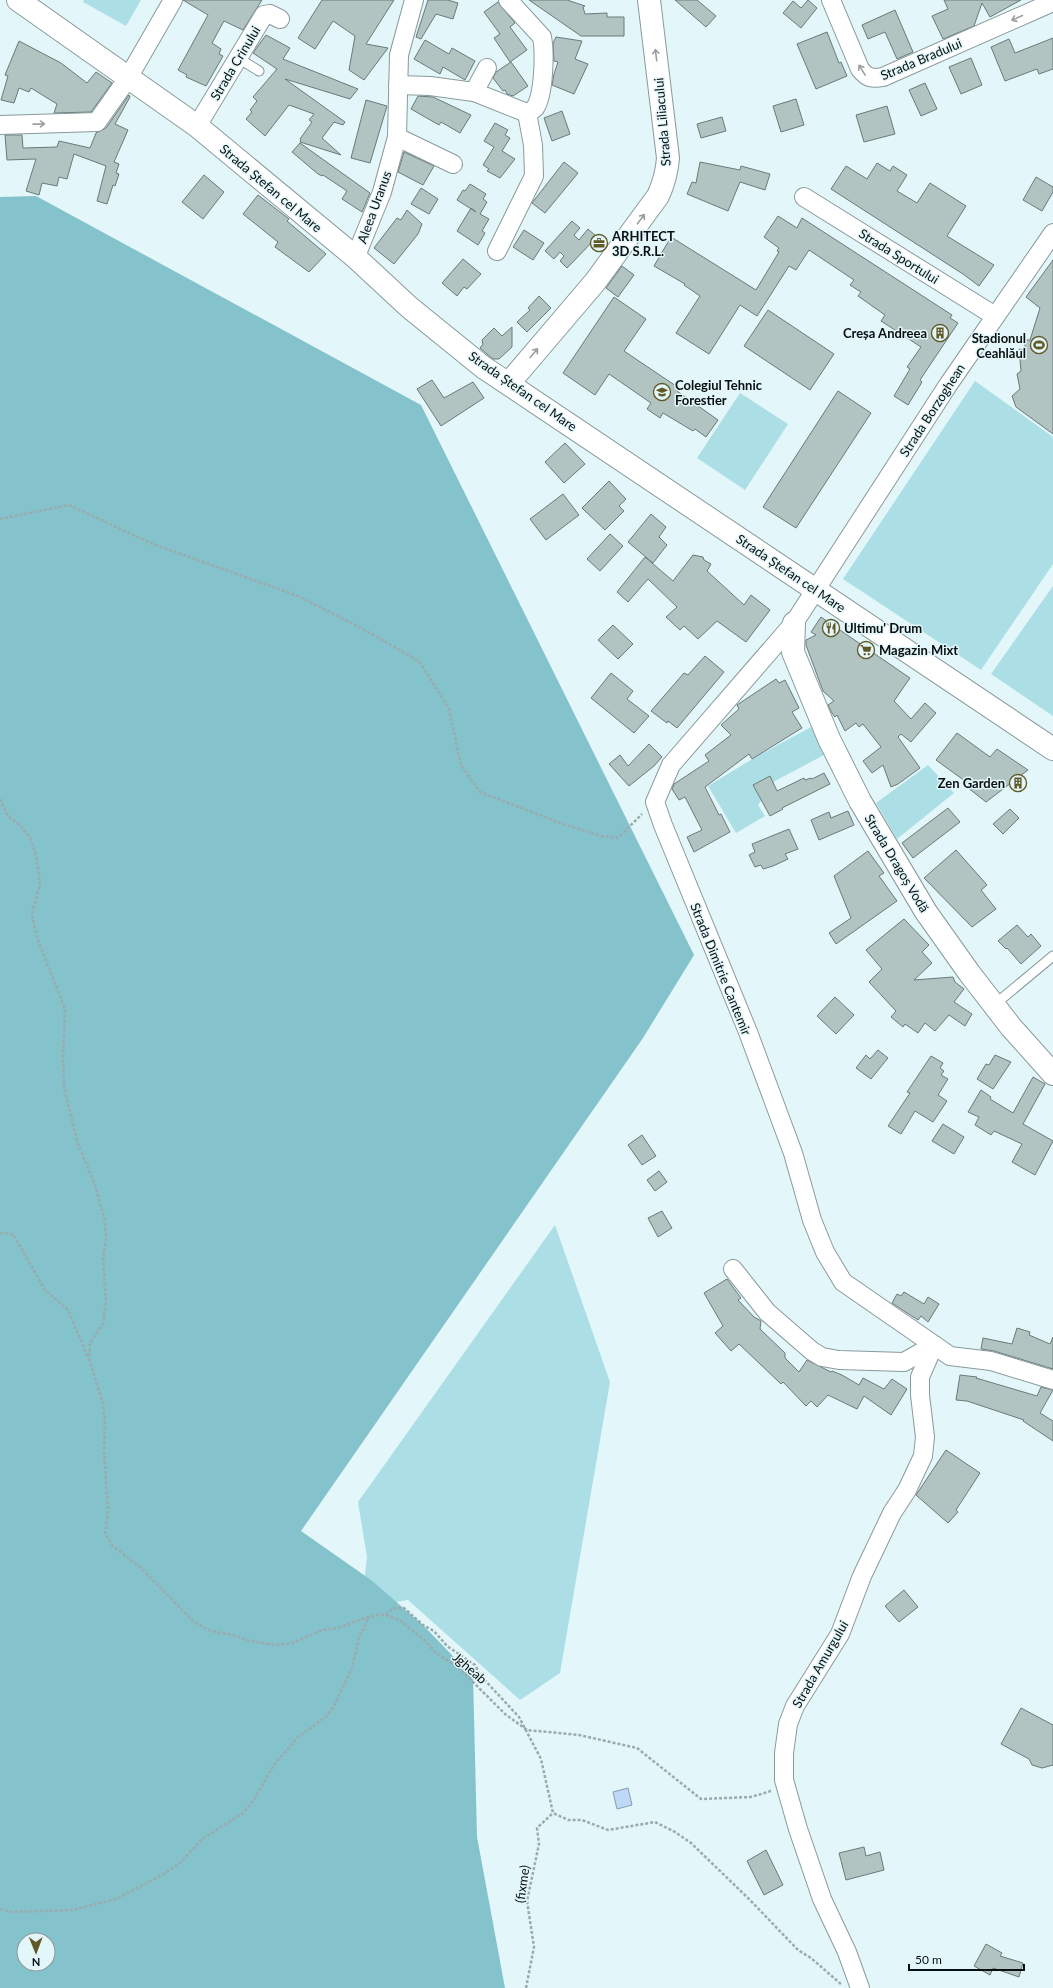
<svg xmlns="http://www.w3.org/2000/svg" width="1053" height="1988" viewBox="0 0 1053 1988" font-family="Lato,sans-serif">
<rect width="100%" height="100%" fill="#e3f6f9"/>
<g fill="#acdee6">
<path d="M84 0H141L126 26 83 2Z"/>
<path d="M975 381 1053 437V564L981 670 843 579Z"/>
<path d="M740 393 788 424 745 490 697 458Z"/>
<path d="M1053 586V716L991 674Z"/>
<path d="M811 727 824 755 775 781 758 805 765 816 736 833 708 786 759 755Z"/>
<path d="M928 765 954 793 897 839 876 803Z"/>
<path d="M555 1225 610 1382 560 1673 520 1700 408 1600 366 1607 362 1599 367 1557 358 1502Z"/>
</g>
<path fill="#84c2cc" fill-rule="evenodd" d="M36 196 421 405 694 955 643 1038 301 1531 371 1580 423 1625 473 1677 477 1837 505 1988H0V197ZM24 1940H48V1964H24Z"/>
<path fill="#bed9f8" stroke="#889cb2" d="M628 1788 632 1805 617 1809 613 1792Z"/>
<g fill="#b2c4c2" stroke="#6a7a78">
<path d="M183 0H262L243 30 224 21 212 43 221 49 219 54 223 56 206 86 186 77 187 75 178 70 208 15Z"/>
<path d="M322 0H394L366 44 388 48 364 80 349 70 355 36 333 21 315 49 298 38Z"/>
<path d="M428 0H448L458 3 453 19 436 14 421 39 416 37Z"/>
<path d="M529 0H567L585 6 583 7 585 14 607 13V17H624V36H581Z"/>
<path d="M675 0H697L716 16 706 27Z"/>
<path d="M808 0 817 8 801 28 783 13 793 1 801 8Z"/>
<path d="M944 0H1021L990 17 982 3 974 26 943 39 932 16 948 9Z"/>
<path d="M498 2 515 23 510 27 527 50 510 62 494 38 500 34 484 12Z"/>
<path d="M895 10 913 52 897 59 885 32 868 39 862 25Z"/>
<path d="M827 32 839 63 841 62 847 76 816 89 797 44Z"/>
<path d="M266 35 290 48 283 59 358 89 350 99 285 79 345 122 343 125 334 122 322 138 341 155 300 142 301 140 300 139 312 122 309 120 314 114 289 105 265 136 246 119 252 112 250 110 257 101 253 97 277 69 253 53Z"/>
<path d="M556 37 582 41 575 59 588 64 574 94 552 85 554 74 558 62 554 61 553 43Z"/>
<path d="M1053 38V69L1039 74 1037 69 1005 81 991 47 1009 39 1015 53Z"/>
<path d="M425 40 449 54 452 48 475 61 465 80 443 67 440 74 414 59Z"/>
<path d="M19 41 61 63 87 83 96 72 112 83 91 112 54 113 57 104 31 88 29 92 19 88 14 103 1 100 8 76 5 75Z"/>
<path d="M971 58 982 85 961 94 949 67Z"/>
<path d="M511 62 528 86 513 96 507 94 505 90 503 91 493 78 496 72Z"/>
<path d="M925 83 937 109 921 116 909 90Z"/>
<path d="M129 95 130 97 115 124 128 130 114 162 119 164 116 173 119 174 115 186 113 185 107 204 97 201 106 166 74 154 67 179 59 177 57 186 42 183 39 195 26 191 36 159 7 160 5 135H22L23 148 57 147 59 141 90 148 96 133 106 128Z"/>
<path d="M418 96 433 97 471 115 460 133 441 122 439 125 411 109Z"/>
<path d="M796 99 804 125 781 132 773 106Z"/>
<path d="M366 100 387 106 370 163 351 158Z"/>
<path d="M887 106 895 134 864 142 856 115Z"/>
<path d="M562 111 570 134 552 141 544 118Z"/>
<path d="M722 117 726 131 701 138 697 124Z"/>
<path d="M495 123 508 130 505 135 510 138 502 151 515 159 500 178 487 171 489 169 483 165 494 147 484 141Z"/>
<path d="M300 143 370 193 362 212 342 199 347 191 323 175 322 176 318 174 292 152Z"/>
<path d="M404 152 434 166 423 185 398 172Z"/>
<path d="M564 162 578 173 545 213 532 203Z"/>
<path d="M700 162 740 170 741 166 770 174 765 190 740 182 728 211 687 194 692 182 696 183Z"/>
<path d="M877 163 890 171 893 166 907 175 897 191 917 203 930 183 966 206 947 236 994 265 979 286 963 274 831 189 846 166 867 179Z"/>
<path d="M204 175 224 192 203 219 182 202Z"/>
<path d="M1036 177 1053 187V192L1042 211 1023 200Z"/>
<path d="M470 184 486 194 483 199 487 202 480 214 489 219 482 231 485 233 478 245 457 231 471 208 476 212 457 200 463 190 465 191Z"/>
<path d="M421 188 438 199 429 214 411 204Z"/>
<path d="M258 195 289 219 287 221 326 254 309 272 275 247 278 242 243 214Z"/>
<path d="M407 210 422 224 418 234 394 264 374 248 397 218 401 220Z"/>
<path d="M778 216 797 228 802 218 952 315 950 318 958 323 920 380 922 382 908 405 894 396 910 369 907 367 921 347 881 321 885 315 858 296 861 292 850 285 854 280 809 250 796 270 789 266 757 316 740 305 709 354 676 333 700 296 684 285 685 284 654 266 671 237 756 290 779 252 777 251 779 248 764 237Z"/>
<path d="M572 221 580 228 574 235 579 240 588 229 597 237 567 268 560 261 564 256 560 252 554 259 545 251Z"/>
<path d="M524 230 544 243 533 260 513 247Z"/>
<path d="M463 259 481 274 467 289 464 287 457 296 442 283Z"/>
<path d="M1053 260V434L1016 407 1012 396 1020 389 1017 374 1021 371 1019 349 1025 350V340H1030L1040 308 1026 297Z"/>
<path d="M622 266 634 275 618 297 606 288Z"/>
<path d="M539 296 551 308 527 332 517 322 530 310 528 308Z"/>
<path d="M614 297 646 319 624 351 679 388 677 391 718 420 706 437 695 429 693 431 663 413 660 418 647 409 651 403 609 374 595 395 563 373Z"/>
<path d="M768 310 834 354 810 390 744 346Z"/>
<path d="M512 327V347L499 359H493L480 348 483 344 482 340 494 328 502 336Z"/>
<path d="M432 380 444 398 473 382 484 398 441 426 417 389Z"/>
<path d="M838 391 871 413 796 528 763 507Z"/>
<path d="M565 443 585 464 564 483 545 462Z"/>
<path d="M609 481 626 499 619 506 624 511 605 530 582 508Z"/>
<path d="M563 494 579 515 546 540 530 519Z"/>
<path d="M651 514 666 527 659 537 667 545 653 563 628 542Z"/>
<path d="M610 534 623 546 600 571 587 559Z"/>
<path d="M693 555 703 557 704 560 711 564 707 571 744 605 751 595 770 610 746 642 717 621 698 639 684 626 680 630 666 617 677 607 648 579 628 602 617 592 645 557 673 581Z"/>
<path d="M821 617 910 678 894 701 911 719 925 703 936 713 911 742 901 734 898 737 920 768 898 784 891 787 883 765 872 773 863 761 881 747 863 724 859 727 856 723 845 731 837 715 835 717 832 713 828 705 834 701 823 691 806 645V640L816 635 811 632Z"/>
<path d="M613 625 633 644 618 659 598 640Z"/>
<path d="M705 656 724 672 677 728 668 721 667 723 651 711 684 673 688 675Z"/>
<path d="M611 673 633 691 627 699 649 716 634 733 591 698Z"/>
<path d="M776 679 779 683 785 680 799 708 792 712 802 728 752 759 749 754 705 787 719 815 721 814 730 832 694 852 687 837 702 830 685 797 679 800 672 789 674 784 709 761 705 755 731 735 721 725 739 709 737 705Z"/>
<path d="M957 733 990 757 997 749 1028 770 986 802 967 787 969 784 936 760Z"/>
<path d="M649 744 662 757 654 766 629 786 609 764 620 755 628 766Z"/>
<path d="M824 773 830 784 782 808 783 809 770 816 753 785 770 776 777 791 804 778 805 780 811 778 812 779Z"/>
<path d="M948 808 960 822 913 858 902 843Z"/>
<path d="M1010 809 1019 818 1003 834 993 824Z"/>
<path d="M848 811 854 825 819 840 811 820 829 812 831 818Z"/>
<path d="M789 829 798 849 785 854 788 859 773 866 763 869 761 865 755 867 749 855 755 852 752 844Z"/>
<path d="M956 850 987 885 981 890 996 909 972 927 924 878Z"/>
<path d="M868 851 884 873 879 876 897 901 836 944 829 933 851 918 834 876Z"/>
<path d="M904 919 929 945 922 952 932 963 914 980 953 977 955 982 964 989 954 1002 972 1014 965 1026 949 1015 935 1031 925 1023 918 1033 905 1024 903 1027 891 1017 896 1011 869 982 882 969 866 950Z"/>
<path d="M1017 925 1028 937 1031 934 1041 946 1021 964 1007 948 1006 949 998 941Z"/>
<path d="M835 997 854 1015 836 1034 817 1016Z"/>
<path d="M878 1050 888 1058 871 1079 856 1068 866 1055 870 1059Z"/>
<path d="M995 1055 1011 1062 993 1089 977 1079 986 1064 989 1065Z"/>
<path d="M931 1056 943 1063 940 1068 944 1071 941 1075 948 1079 938 1095 947 1101 933 1122 915 1111 901 1134 888 1126 910 1093 907 1092Z"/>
<path d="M1033 1077 1045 1084 1023 1124 1053 1141 1035 1175 1012 1162 1022 1144 994 1131 991 1135 975 1125 979 1117 968 1112 981 1090 991 1097 990 1099 1013 1113Z"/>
<path d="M943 1124 964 1137 954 1154 932 1141Z"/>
<path d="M642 1135 656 1156 642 1165 628 1145Z"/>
<path d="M659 1171 667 1182 655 1191 647 1180Z"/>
<path d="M662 1211 672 1228 658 1237 648 1218Z"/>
<path d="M727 1279 741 1298 738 1300 754 1317 761 1321 760 1329 785 1353V1358L799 1372 807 1360 831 1372 832 1371 842 1375 859 1385 863 1378 884 1389 892 1379 907 1389 891 1415 864 1396 857 1409 828 1395 817 1407 811 1401 806 1406 783 1382 781 1384 739 1344 731 1351 715 1333 723 1326 704 1293Z"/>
<path d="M904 1292 924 1304 928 1297 939 1304 928 1322 921 1316 918 1320 892 1303 897 1294 901 1296Z"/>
<path d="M1017 1328 1030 1332 1029 1335 1050 1344 1053 1337V1369L994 1351 981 1349 983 1338 1012 1344Z"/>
<path d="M960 1375 977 1377 976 1378 1037 1396 1041 1387 1053 1390 1040 1413 1053 1421V1441L1023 1421 1024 1420 967 1401 956 1400Z"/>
<path d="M946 1450 980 1473 956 1510 958 1512 948 1523 916 1495Z"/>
<path d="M904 1590 918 1607 899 1622 885 1606Z"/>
<path d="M1021 1708 1053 1725V1765L1042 1768 1032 1765 1029 1759 1001 1744Z"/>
<path d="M864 1847 866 1856 880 1852 884 1870 846 1880 839 1853Z"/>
<path d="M766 1850 783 1885 764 1895 747 1861Z"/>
<path d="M986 1944 1002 1953 1000 1956 1023 1963 1019 1977 993 1968 990 1975 974 1966Z"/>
</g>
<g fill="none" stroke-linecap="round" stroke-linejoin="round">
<g stroke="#899a9d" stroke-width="11">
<g id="lane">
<path d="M238 58 259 71"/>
<path d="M994 1005 1053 956"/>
</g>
</g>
<g stroke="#899a9d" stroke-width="20">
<g id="street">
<path d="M831 0 860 69C867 78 872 79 883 77L1053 2"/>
<path d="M398 85 430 86 474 92 527 113"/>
<path d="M474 92 487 68"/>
<path d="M0 125 97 122 128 78 173 0"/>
<path d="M197 126 264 15 270 14 280 19"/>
<path d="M397 137 453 164"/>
<path d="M804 197 995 316"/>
<path d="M1053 233 948 385 794 623 671 765 655 802 663 825 748 1032 793 1153 812 1220 825 1252 843 1282 950 1356 991 1361 1053 1380"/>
<path d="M497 251 534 176 533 145 527 113C530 112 533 110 535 108 544 95 545 53 542 37L508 0"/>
<path d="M354 256 358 251 382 192 397 137 399 55 414 0"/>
<path d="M733 1269 767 1312 812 1351 822 1357 839 1360 904 1362 934 1345"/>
<path d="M860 1988 847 1952 822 1899 798 1829 784 1780V1753L788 1724 795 1706 840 1634 862 1576 892 1513 907 1490 923 1456 925 1437 920 1395V1377L934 1345"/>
</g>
</g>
<g stroke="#899a9d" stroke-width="24">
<g id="secondary">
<path d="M18 0 197 126 354 256 409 307 483 367 1053 749"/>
<path d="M509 383 595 282 658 196C664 183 667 172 668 158L649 0"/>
<path d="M794 623 793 652 829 739 860 801 926 912 970 974 1011 1027 1053 1074"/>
</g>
</g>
<g stroke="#9baaac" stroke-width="2.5" stroke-dasharray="3 2" stroke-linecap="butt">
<path d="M0 519 69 505 153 544 298 596 359 627 419 661 449 709 461 765 480 792 560 823 601 836 618 838 642 814"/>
<path d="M0 799 8 816 21 826 30 838 36 855 40 884 32 914 36 935 65 1009 63 1058 64 1088 78 1144 95 1185 105 1221 106 1240 103 1258 106 1301 103 1324 90 1343 89 1358 103 1404 105 1421 104 1451 108 1512 105 1534 113 1546 142 1569 194 1622 211 1631 233 1635 249 1641 277 1645 293 1643 322 1630 339 1628 356 1621 377 1615H386L401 1621 423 1639 436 1653 459 1668 505 1714 527 1730 579 1735 637 1748 701 1799 751 1797 771 1791"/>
<path d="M0 1233 13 1234 45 1290 68 1310 88 1357"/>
<path d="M386 1615 393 1608H404L423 1625 434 1631 447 1646 475 1665 480 1675 519 1717 541 1759 553 1813 568 1820H582L608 1830 655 1822 675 1832 691 1843 749 1899 798 1950 811 1958 842 1985"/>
<path d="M0 1909 11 1912 72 1910 116 1899 164 1874 181 1862 201 1840 243 1813 253 1801 274 1765 298 1737 326 1717 334 1706 352 1668 359 1637 368 1619"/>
<path d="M526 1988 534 1947 527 1901 539 1844 537 1828 553 1813"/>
</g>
<use href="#lane" stroke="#fff" stroke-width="9"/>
<use href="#street" stroke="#fff" stroke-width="18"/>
<use href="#secondary" stroke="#fff" stroke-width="22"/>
</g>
<defs><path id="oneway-shaft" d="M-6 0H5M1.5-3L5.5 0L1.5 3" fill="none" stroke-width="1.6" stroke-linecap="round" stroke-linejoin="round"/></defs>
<g stroke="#9d9f9f">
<use href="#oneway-shaft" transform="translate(1017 18) rotate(156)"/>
<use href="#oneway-shaft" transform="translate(656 55) rotate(-97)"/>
<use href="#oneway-shaft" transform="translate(862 70) rotate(-122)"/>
<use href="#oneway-shaft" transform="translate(39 124) rotate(-1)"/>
<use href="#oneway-shaft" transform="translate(641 219) rotate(-53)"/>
<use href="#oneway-shaft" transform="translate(534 353) rotate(-50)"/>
</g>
<defs>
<g id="office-ring" transform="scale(0.9)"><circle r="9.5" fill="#e3f6f9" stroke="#605825" stroke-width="1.5"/><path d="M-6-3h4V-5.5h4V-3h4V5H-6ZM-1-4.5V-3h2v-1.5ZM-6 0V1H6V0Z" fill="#605825"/></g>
<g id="building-ring" transform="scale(0.9)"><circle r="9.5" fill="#e3f6f9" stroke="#605825" stroke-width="1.5"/><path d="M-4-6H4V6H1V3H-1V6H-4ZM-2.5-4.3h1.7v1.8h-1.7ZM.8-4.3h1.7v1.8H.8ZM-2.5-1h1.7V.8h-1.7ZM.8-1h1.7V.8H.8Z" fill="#605825"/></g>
<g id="stadium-ring" transform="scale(0.9)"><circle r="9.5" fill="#e3f6f9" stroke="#605825" stroke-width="1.5"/><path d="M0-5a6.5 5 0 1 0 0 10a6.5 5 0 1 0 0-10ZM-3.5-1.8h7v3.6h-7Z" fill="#605825"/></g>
<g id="school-ring" transform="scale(0.9)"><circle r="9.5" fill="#e3f6f9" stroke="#605825" stroke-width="1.5"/><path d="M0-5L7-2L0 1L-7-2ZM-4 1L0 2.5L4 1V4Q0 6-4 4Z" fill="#605825"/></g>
<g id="restaurant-ring" transform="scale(0.9)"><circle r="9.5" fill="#e3f6f9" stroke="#605825" stroke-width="1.5"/><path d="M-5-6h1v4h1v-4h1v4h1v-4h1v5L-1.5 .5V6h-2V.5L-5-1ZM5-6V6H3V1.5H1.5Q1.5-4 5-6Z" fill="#605825"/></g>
<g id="supermarket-ring" transform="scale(0.9)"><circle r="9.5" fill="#e3f6f9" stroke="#605825" stroke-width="1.5"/><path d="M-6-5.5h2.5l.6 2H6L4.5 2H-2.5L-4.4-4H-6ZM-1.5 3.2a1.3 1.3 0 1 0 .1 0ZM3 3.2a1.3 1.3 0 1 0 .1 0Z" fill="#605825"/></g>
</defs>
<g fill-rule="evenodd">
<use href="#office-ring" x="599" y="243"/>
<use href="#building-ring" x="940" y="333"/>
<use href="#stadium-ring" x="1039" y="345"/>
<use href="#school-ring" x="662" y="392"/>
<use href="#restaurant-ring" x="831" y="628"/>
<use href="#supermarket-ring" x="866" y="650"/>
<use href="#building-ring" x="1018" y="783"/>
</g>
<g text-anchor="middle" stroke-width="3" stroke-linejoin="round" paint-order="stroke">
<g font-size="13" fill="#090f10" stroke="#e3f6f9">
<text transform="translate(921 59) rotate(-23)" y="5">Strada Bradului</text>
<text transform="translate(235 63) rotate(-59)" y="5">Strada Crinului</text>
<text transform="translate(662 122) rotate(-95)" y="5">Strada Liliacului</text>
<text transform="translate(271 188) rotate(40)" y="5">Strada Ștefan cel Mare</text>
<text transform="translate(374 207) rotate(-70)" y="5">Aleea Uranus</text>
<text transform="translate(899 256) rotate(32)" y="5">Strada Sportului</text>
<text transform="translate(523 391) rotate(35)" y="5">Strada Ștefan cel Mare</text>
<text transform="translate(932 410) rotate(-57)" y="5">Strada Borzoghean</text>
<text transform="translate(791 573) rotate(34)" y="5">Strada Ștefan cel Mare</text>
<text transform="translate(897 863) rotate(59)" y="5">Strada Dragoș Vodă</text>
<text transform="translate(721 969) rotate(68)" y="5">Strada Dimitrie Cantemir</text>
<text transform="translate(820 1664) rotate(-60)" y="5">Strada Amurgului</text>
<text transform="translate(470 1668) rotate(41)" y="5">Jgheab</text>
<text transform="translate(522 1884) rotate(-82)" y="5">(fixme)</text>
</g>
<g font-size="13" font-weight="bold" fill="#090f10" stroke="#e3f6f9" text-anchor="start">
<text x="612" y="241">ARHITECT<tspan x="612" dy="15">3D S.R.L.</tspan></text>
<text x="927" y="338" text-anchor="end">Creșa Andreea</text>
<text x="1026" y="343" text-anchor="end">Stadionul<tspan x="1026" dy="15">Ceahlăul</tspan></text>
<text x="675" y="390">Colegiul Tehnic<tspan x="675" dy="15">Forestier</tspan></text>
<text x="844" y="633">Ultimu' Drum</text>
<text x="879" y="655">Magazin Mixt</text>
<text x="1005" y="788" text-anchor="end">Zen Garden</text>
</g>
</g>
<g transform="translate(36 1952) rotate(179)"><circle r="19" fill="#e3f6f9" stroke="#8c9a9c"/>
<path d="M0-3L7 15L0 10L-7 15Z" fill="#605825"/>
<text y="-6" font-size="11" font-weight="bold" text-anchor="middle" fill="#090f10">N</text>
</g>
<path d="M909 1964v6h115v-6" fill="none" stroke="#090f10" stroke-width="2"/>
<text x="915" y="1964" font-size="12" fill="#090f10" stroke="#e3f6f9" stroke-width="3" paint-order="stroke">50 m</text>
</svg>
